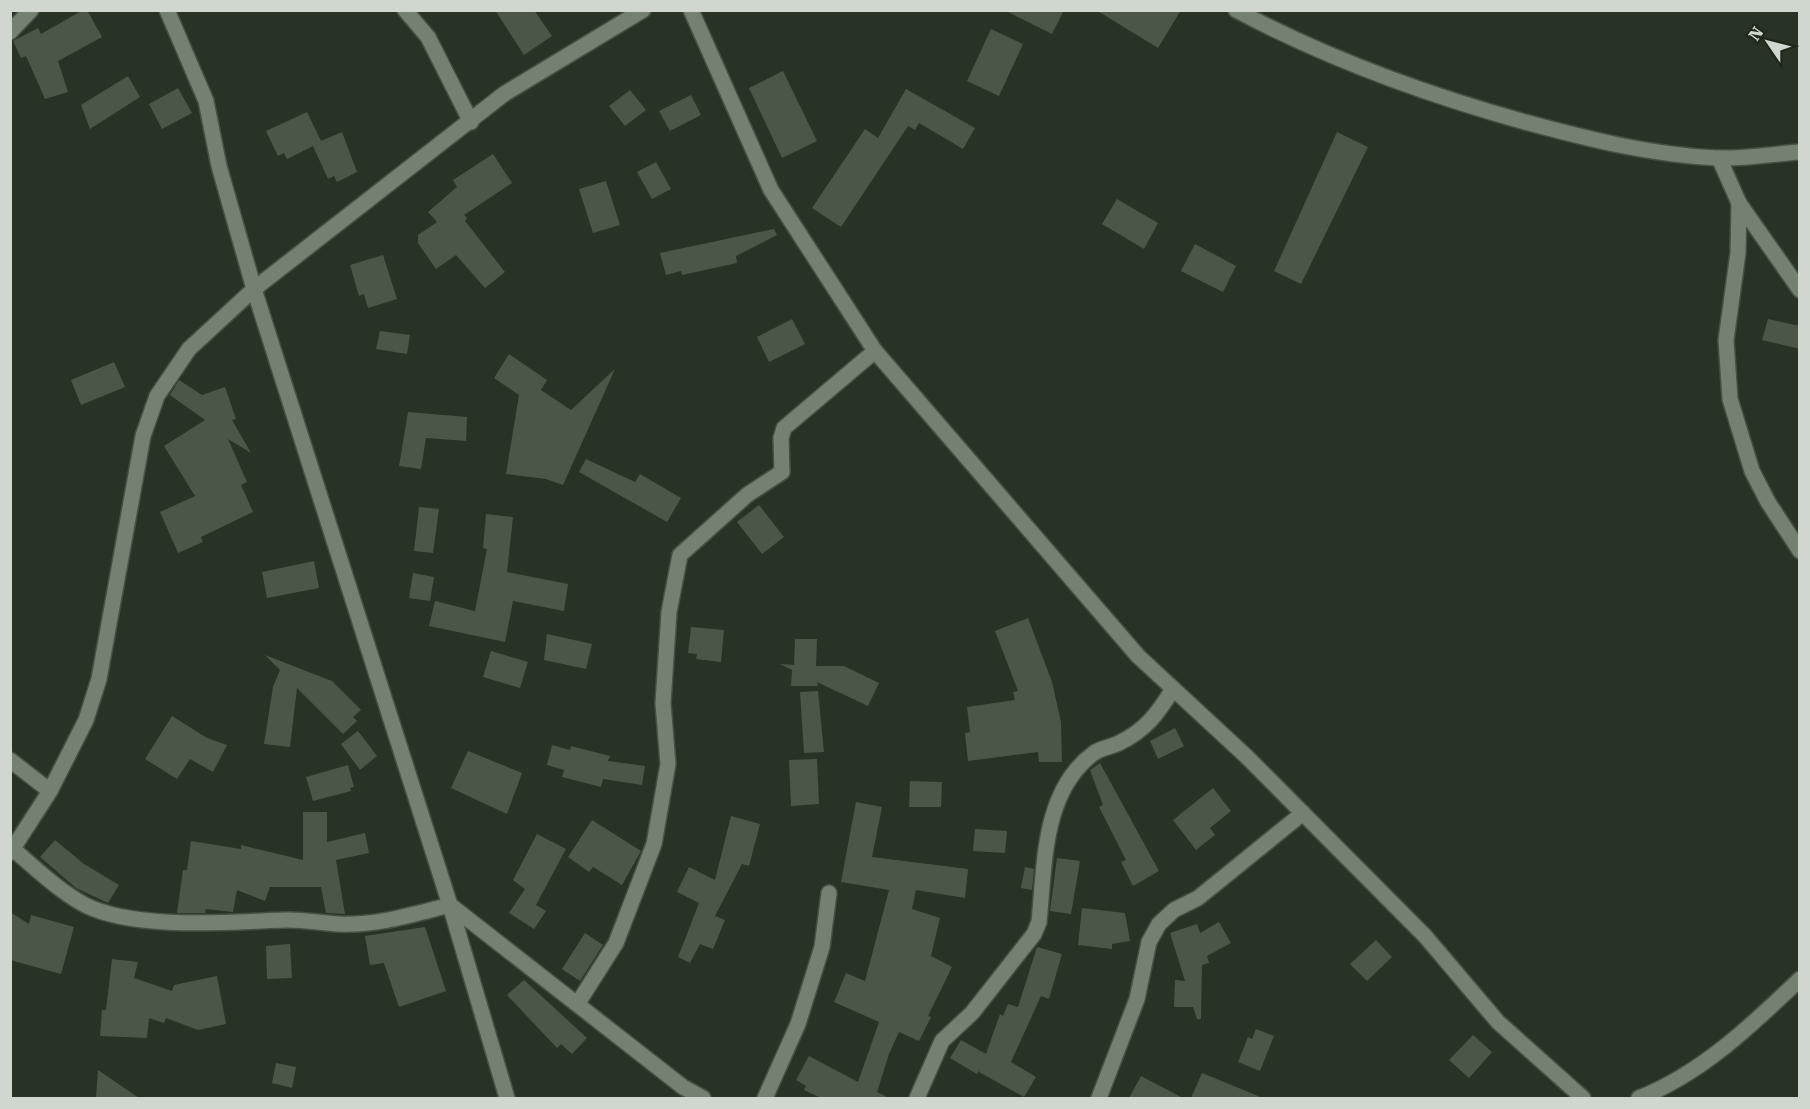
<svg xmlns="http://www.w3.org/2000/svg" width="1810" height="1109" viewBox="0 0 1810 1109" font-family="'Roboto Serif',serif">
<rect width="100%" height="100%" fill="#283325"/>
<g fill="#4b5647">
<path d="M83 10H87L102 37 58 61 68 92 45 99 26 56 21 58 13 41 38 28 41 34Z"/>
<path d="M495 10H534L552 36 524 55Z"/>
<path d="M1004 10H1064L1052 34Z"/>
<path d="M1096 10H1181L1158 48Z"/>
<path d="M991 29 1023 44 999 96 967 81Z"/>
<path d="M783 71 817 141 782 158 749 88Z"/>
<path d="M128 76 140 97 90 129 81 105Z"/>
<path d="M178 88 192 113 162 129 149 104Z"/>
<path d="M906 89 975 128 963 149 919 123 915 130 908 126 841 227 812 208 865 129 878 138Z"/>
<path d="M630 90 646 110 625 126 609 106Z"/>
<path d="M691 95 701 115 670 131 659 111Z"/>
<path d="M307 112 321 141 342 132 357 172 337 182 334 176 328 179 313 146 287 159 284 153 278 156 266 131Z"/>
<path d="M1337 132 1368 147 1301 284 1274 271Z"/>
<path d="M493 154 512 183 464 215 467 218 465 221 505 272 485 288 456 255 436 269 418 243V235L437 222 428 212 457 187 453 180Z"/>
<path d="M656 162 671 189 652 199 637 172Z"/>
<path d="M606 181 620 225 593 233 579 189Z"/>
<path d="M1117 199 1158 223 1144 249 1102 224Z"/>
<path d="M774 229 777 235 736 256 737 263 682 275 681 271 666 275 660 253Z"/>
<path d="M1195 244 1236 266 1223 292 1181 271Z"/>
<path d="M383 255 397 299 368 308 364 294 359 296 350 265Z"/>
<path d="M792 319 805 344 769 362 757 337Z"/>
<path d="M1768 319 1800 326V349L1762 340Z"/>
<path d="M380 331 410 335 407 354 376 349Z"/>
<path d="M509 354 547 380 541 390 571 410 615 369 563 485 546 479 506 474 519 395 494 378Z"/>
<path d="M114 362 125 387 81 405 71 380Z"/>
<path d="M179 380 202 395 225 387 236 419 232 420 251 453 228 439 247 482 241 485 253 512 201 537 203 542 178 553 160 512 195 496 164 446 205 420 170 395Z"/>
<path d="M408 412 467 417 466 441 426 438 421 469 399 466Z"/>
<path d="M586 459 635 482 640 474 681 498 667 522 579 472Z"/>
<path d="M759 505 784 537 762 554 737 522Z"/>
<path d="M419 507 439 509 433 553 414 551Z"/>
<path d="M486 514 513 517 507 572 568 584 564 611 513 601 505 642 429 626 435 601 475 611 487 549 483 548Z"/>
<path d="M314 561 319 588 267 598 262 572Z"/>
<path d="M413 573 434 577 430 601 409 598Z"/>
<path d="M1028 618 1052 682 1061 722 1062 762H1039L1038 752 968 761 965 733 970 732 967 707 1015 700 1013 692 1018 691 995 631Z"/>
<path d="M691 627 724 630 721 662 696 659 697 654 688 653Z"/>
<path d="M547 634 592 644 586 669 544 660Z"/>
<path d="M795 639H817L816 666H844L879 683 868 706 817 682 818 686H791L792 670 780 664 794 665Z"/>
<path d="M491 651 528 662 520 688 483 677Z"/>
<path d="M265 655 332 681 361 710 353 717 357 721 343 734 297 688 290 747 264 744 273 687 280 670Z"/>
<path d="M818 691 824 752 804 753 800 692Z"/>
<path d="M172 716 207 738 227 745 213 772 190 759 177 779 145 759Z"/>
<path d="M1175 728 1184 746 1158 759 1150 741Z"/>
<path d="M358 731 377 756 360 770 341 744Z"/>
<path d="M552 745 570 750 571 746 610 756 608 761 645 766 642 785 603 779 601 787 562 777 564 770 547 765Z"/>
<path d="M468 751 522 773 507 814 451 788Z"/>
<path d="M817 759 819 804 791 806 789 760Z"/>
<path d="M1100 763 1159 871 1133 886 1121 862 1126 860 1099 807 1103 805 1090 770Z"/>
<path d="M348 765 354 787 350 788 351 791 313 801 306 777Z"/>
<path d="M910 781 942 782 941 807H909Z"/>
<path d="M1213 788 1231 811 1210 828 1215 835 1196 850 1173 820Z"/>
<path d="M856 802 882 807 872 857 968 869 965 898 916 890 912 909 940 918 931 956 952 967 928 1016 931 1017 919 1041 899 1032 889 1054 877 1092 889 1098H821L804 1090 806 1086 796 1080 809 1056 858 1082 879 1022 834 1002 846 973 865 981 889 890 841 882Z"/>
<path d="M303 812H327V842L365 833 369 853 336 860 345 914 326 913 321 887H270L265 901 237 890 233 912 206 909 205 913H177L183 870H187L191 841 241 849V845L303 860Z"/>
<path d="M731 816 760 824 749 866 742 864 715 916 725 920 713 949 700 944 690 963 678 957 699 903 677 892 689 867 715 880Z"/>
<path d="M592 820 641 851 622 885 593 867 589 872 568 857Z"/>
<path d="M975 829 1007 831 1005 853 973 851Z"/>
<path d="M537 834 566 849 536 905 546 911 534 929 509 913 525 889 513 880Z"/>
<path d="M55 840 84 864 119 885 108 903 76 888 40 857Z"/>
<path d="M1057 858 1080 861 1071 914 1050 911Z"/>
<path d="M1025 867 1034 869 1032 890 1021 888Z"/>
<path d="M1082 908 1125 913 1130 941 1112 944V949L1078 945Z"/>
<path d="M10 912 29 924 31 915 74 927 61 974 10 960Z"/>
<path d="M1219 922 1231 943 1207 956 1209 963 1202 965 1201 1019H1197L1193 1007H1174L1175 980 1185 981 1170 933 1197 924 1200 933Z"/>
<path d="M425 927 446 991 399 1007 384 963 370 965 365 936Z"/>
<path d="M585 933 603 945 580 981 562 969Z"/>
<path d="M1376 940 1392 957 1367 981 1350 964Z"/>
<path d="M290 944 292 978 267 979 266 946Z"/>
<path d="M1037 947 1062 954 1049 999 1041 996 1011 1062 1036 1077 1024 1097 979 1072 980 1069 977 1074 950 1058 961 1040 986 1054 1000 1014 1003 1016 1008 1004 1018 1007Z"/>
<path d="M112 959 138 962 134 978 172 991 174 985 217 976 226 1024 198 1030 166 1018 164 1023 149 1018 147 1038 100 1036 102 1010H106Z"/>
<path d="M524 980 587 1038 572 1054 561 1044 557 1048 507 995Z"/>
<path d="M1256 1029 1274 1036 1260 1071 1238 1062 1248 1037 1252 1039Z"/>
<path d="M1473 1035 1492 1052 1469 1078 1449 1060Z"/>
<path d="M276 1063 296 1067 292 1088 272 1083Z"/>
<path d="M98 1070 139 1098H96Z"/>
<path d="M1202 1073 1263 1098H1191Z"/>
<path d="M1141 1076 1183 1098H1129Z"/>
</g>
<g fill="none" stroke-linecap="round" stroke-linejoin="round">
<g stroke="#464f43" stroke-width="18">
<g id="minor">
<path d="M167 10 206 101 219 166 254 289 450 905 507 1098"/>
<path d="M405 10 428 37 471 122"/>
<path d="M691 10 771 190 875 351 1138 656 1247 757 1425 936 1498 1022 1583 1098"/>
<path d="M1236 10C1328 59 1424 94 1525 122 1588 139 1651 155 1717 158 1744 159 1773 154 1800 152"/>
<path d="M10 32 31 10"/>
<path d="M1719 158 1739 203 1738 253 1726 340 1730 399 1752 471 1768 502 1800 551"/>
<path d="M1739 203 1800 290"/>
<path d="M10 760 50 791"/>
<path d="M13 849C35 868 59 891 85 905 135 930 228 922 284 920 302 919 320 923 338 924 376 926 414 914 450 905"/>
<path d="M10 853 50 791 86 720 99 679 143 436 157 396 189 349 254 289 504 94 643 10"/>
<path d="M450 905 683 1087 703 1098"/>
<path d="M578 1003 616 943 654 844 668 764 663 703 669 612 680 555 747 495 782 472 781 438 784 428 875 351"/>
<path d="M765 1098 798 1024 822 947 829 893"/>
<path d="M917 1098 942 1041 972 1013 1034 934 1039 922C1045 865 1042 791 1094 753 1101 748 1111 747 1119 743 1146 730 1158 713 1173 689"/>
<path d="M1099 1098 1137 999 1149 942 1159 924 1174 910 1198 898 1303 813"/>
<path d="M1639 1098C1701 1074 1753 1024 1800 979"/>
</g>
</g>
<use href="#minor" stroke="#748070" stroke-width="15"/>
</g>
<rect width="1810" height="1109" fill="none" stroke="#d0d7ce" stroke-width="24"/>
<g transform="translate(1768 42) rotate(305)" stroke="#1f291b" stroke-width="4.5" paint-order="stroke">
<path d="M0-4.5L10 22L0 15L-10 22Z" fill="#d0d7ce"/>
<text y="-9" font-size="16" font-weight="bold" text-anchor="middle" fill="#d0d7ce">N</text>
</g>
</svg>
